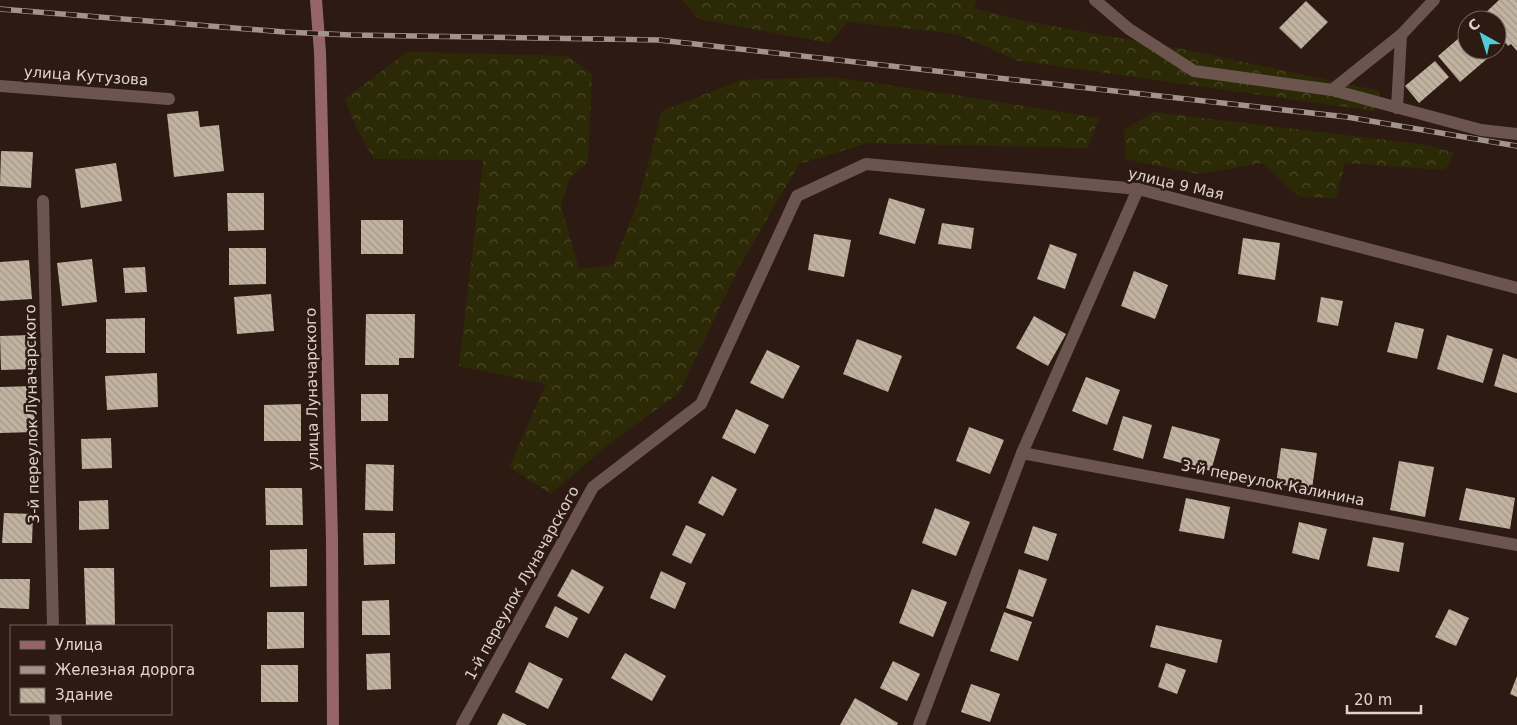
<svg xmlns="http://www.w3.org/2000/svg" width="1517" height="725" viewBox="0 0 1517 725" font-family="'DejaVu Sans',sans-serif">
<defs>
<pattern id="forest-crowns" width="20" height="18" patternUnits="userSpaceOnUse" patternTransform="scale(1.25)"><rect width="20" height="18" fill="#2c2a06"/><path d="M2 6a3 3 0 1 1 6 0M12 15a3 3 0 1 1 6 0" fill="none" stroke="#4a4829"/></pattern>
<pattern id="building-back-hatch" width="6" height="6" patternUnits="userSpaceOnUse" patternTransform="scale(1.25)"><rect width="6" height="6" fill="#c2b3a0"/><path d="M-1 5l2 2M0 0l6 6M5-1l2 2" fill="none" stroke="#a29688"/></pattern>
</defs>
<rect width="100%" height="100%" fill="#2c1a13"/>
<g fill="url(#forest-crowns)">
<path d="M682 0H976L974 8 1024 21 1187 50 1380 91 1374 111 1015 60 957 34 848 22 829 43 699 19Z"/>
<path d="M407 52 568 56 592 74 588 162 570 177 561 206 579 269 613 265 637 205 662 111 741 80 833 77 949 94 1099 118 1088 148 868 143 799 164 740 265 679 393 605 447 551 494 509 467 546 384 459 366 483 160 374 159 357 129 345 99Z"/>
<path d="M1154 112 1427 145 1454 153 1445 170 1345 163 1336 198 1299 197 1262 163 1198 174 1126 159 1124 130Z"/>
</g>
<g fill="url(#building-back-hatch)">
<path d="M1499 0H1517V51L1511 44 1508 46 1497 33V20H1486L1482 16Z"/>
<path d="M1306 1 1328 22 1301 49 1279 28Z"/>
<path d="M1466 32 1467 50H1481L1488 58 1460 82 1438 56Z"/>
<path d="M1435 61 1449 77 1419 103 1405 86Z"/>
<path d="M198 111 200 127 219 125 224 171 174 177 167 114Z"/>
<path d="M1 151 33 152 31 188 0 186Z"/>
<path d="M116 163 122 201 81 208 75 169Z"/>
<path d="M227 193H264V230L228 231Z"/>
<path d="M889 198 925 209 915 244 879 234Z"/>
<rect x="361" y="220" width="42" height="34"/>
<path d="M942 223 974 228 971 249 938 244Z"/>
<path d="M814 234 851 240 844 277 808 270Z"/>
<path d="M1243 238 1280 243 1275 280 1238 274Z"/>
<path d="M1050 244 1077 254 1065 289 1037 279Z"/>
<path d="M229 248H266V284L229 285Z"/>
<path d="M92 259 97 302 62 306 57 263Z"/>
<path d="M29 260 32 299 0 301V262Z"/>
<path d="M145 267 147 292 125 293 123 268Z"/>
<path d="M1134 271 1168 285 1155 319 1121 306Z"/>
<path d="M271 294 274 331 237 334 234 297Z"/>
<path d="M1321 297 1343 301 1338 326 1317 322Z"/>
<path d="M366 314H415L414 358H399V365H365Z"/>
<path d="M1034 316 1066 334 1048 366 1016 348Z"/>
<path d="M145 318V353H106V319Z"/>
<path d="M1395 322 1424 329 1417 359 1387 352Z"/>
<path d="M31 335 33 369 1 370 0 336Z"/>
<path d="M1447 335 1493 349 1483 383 1437 369Z"/>
<path d="M857 339 902 356 888 392 843 374Z"/>
<path d="M767 350 800 366 783 399 750 383Z"/>
<path d="M1503 354 1517 359V393L1494 386Z"/>
<path d="M157 373 158 407 107 410 105 376Z"/>
<path d="M1086 377 1120 390 1107 425 1072 411Z"/>
<path d="M34 386 35 432 0 433V387Z"/>
<rect x="361" y="394" width="27" height="27"/>
<path d="M301 404V441H264V405Z"/>
<path d="M736 409 769 425 755 454 722 438Z"/>
<path d="M1123 416 1152 425 1143 459 1113 450Z"/>
<path d="M1172 426 1220 439 1211 471 1163 458Z"/>
<path d="M969 427 1004 440 990 474 956 461Z"/>
<path d="M111 438 112 468 82 469 81 439Z"/>
<path d="M1281 448 1317 453 1312 489 1276 484Z"/>
<path d="M1399 461 1434 467 1425 517 1390 510Z"/>
<path d="M366 464 394 465 393 511 365 510Z"/>
<path d="M712 476 737 489 723 516 698 503Z"/>
<path d="M265 488H302L303 525H266Z"/>
<path d="M1466 488 1515 498 1510 529 1459 520Z"/>
<path d="M1186 498 1230 507 1224 539 1179 531Z"/>
<path d="M108 500 109 529 79 530V501Z"/>
<path d="M935 508 970 522 956 556 922 543Z"/>
<path d="M4 513 33 514 32 543H2Z"/>
<path d="M1299 522 1327 529 1319 560 1292 553Z"/>
<path d="M686 525 706 534 691 564 672 555Z"/>
<path d="M1033 526 1057 534 1048 561 1024 553Z"/>
<path d="M363 533H395V564L364 565Z"/>
<path d="M1373 537 1404 543 1399 572 1367 566Z"/>
<path d="M307 549V586L270 587V550Z"/>
<path d="M84 568H114L115 626H86Z"/>
<path d="M572 569 604 587 589 614 557 596Z"/>
<path d="M1019 569 1047 579 1033 617 1006 608Z"/>
<path d="M661 571 686 583 675 609 650 598Z"/>
<path d="M0 579H30L29 609 0 608Z"/>
<path d="M912 589 947 602 933 637 899 623Z"/>
<path d="M389 600 390 635H362V601Z"/>
<path d="M555 606 578 618 568 638 545 627Z"/>
<path d="M1449 609 1469 618 1456 646 1435 637Z"/>
<path d="M267 612H304V648L267 649Z"/>
<path d="M1004 612 1032 622 1018 661 990 651Z"/>
<path d="M1156 625 1222 640 1217 663 1150 647Z"/>
<path d="M390 653 391 689 367 690 366 654Z"/>
<path d="M625 653 666 676 652 701 611 678Z"/>
<path d="M893 661 920 674 907 701 880 688Z"/>
<path d="M529 662 563 679 548 709 515 692Z"/>
<path d="M1166 663 1186 670 1177 694 1158 687Z"/>
<rect x="261" y="665" width="37" height="37"/>
<path d="M1517 676V697L1510 694Z"/>
<path d="M971 684 1000 694 990 722 961 712Z"/>
<path d="M855 698 898 723 897 725H840Z"/>
<path d="M503 713 527 725H497Z"/>
</g>
<g fill="none" stroke-linecap="round" stroke-linejoin="round">
<g stroke="#6b554e" stroke-width="12">
<path d="M1095 0 1129 29 1194 71 1332 90 1481 130 1517 134"/>
<path d="M0 86 169 99"/>
<path d="M1332 90 1401 35 1434 0"/>
<path d="M1397 108 1401 35"/>
<path d="M1138 189 1022 453 1517 545"/>
<path d="M43 201 53 626"/>
<path d="M55 714 56 725"/>
<path d="M462 725 593 487 701 404 797 196 866 164 1138 189 1517 288"/>
<path d="M919 725 1022 453"/>
</g>
<path stroke="#966567" stroke-width="12" d="M316 0 320 52 332 540 333 725"/>
<g stroke="#a2938e" stroke-width="5.5">
<path id="rail" d="M0 9 284 32 351 35 659 40 1347 117 1517 146"/>
</g>
<use href="#rail" stroke="#2c1a13" stroke-width="4" stroke-dasharray="11" stroke-linecap="butt"/>
</g>
<g text-anchor="middle" stroke-width="5" stroke-linejoin="round" paint-order="stroke">
<g font-size="15" fill="#e0d3cf" stroke="#2c1a13">
<text transform="translate(86 76) rotate(4)" y="5">улица Кутузова</text>
<text transform="translate(1176 184) rotate(13)" y="5">улица 9 Мая</text>
<text transform="translate(312 389) rotate(-91)" y="5">улица Луначарского</text>
<text transform="translate(32 414) rotate(-91)" y="5">3-й переулок Луначарского</text>
<text transform="translate(1273 483) rotate(11)" y="5">3-й переулок Калинина</text>
<text transform="translate(522 583) rotate(-61)" y="5">1-й переулок Луначарского</text>
</g>
</g>
<rect x="10" y="625" width="162" height="90" fill="#2c1a13" stroke="#74645e"/>
<rect x="20" y="641" width="25" height="8" fill="#966567" stroke="#74645e"/>
<text x="55" y="650" font-size="15" fill="#e0d3cf">Улица</text>
<rect x="20" y="666" width="25" height="8" fill="#a2938e" stroke="#74645e"/>
<text x="55" y="675" font-size="15" fill="#e0d3cf">Железная дорога</text>
<rect x="20" y="688" width="25" height="15" fill="url(#building-back-hatch)" stroke="#74645e"/>
<text x="55" y="700" font-size="15" fill="#e0d3cf">Здание</text>
<g transform="translate(1482 35) rotate(321)"><circle r="24" fill="#2c1a13" stroke="#74645e"/>
<path d="M0-4L9 19L0 12L-9 19Z" fill="#52cbd9"/>
<text y="-8" font-size="14" font-weight="bold" text-anchor="middle" fill="#e0d3cf">С</text>
</g>
<path d="M1347 705v8h74v-8" fill="none" stroke="#e0d3cf" stroke-width="2.5"/>
<text x="1354" y="705" font-size="15" fill="#e0d3cf" stroke="#2c1a13" stroke-width="4" paint-order="stroke">20 m</text>
</svg>
